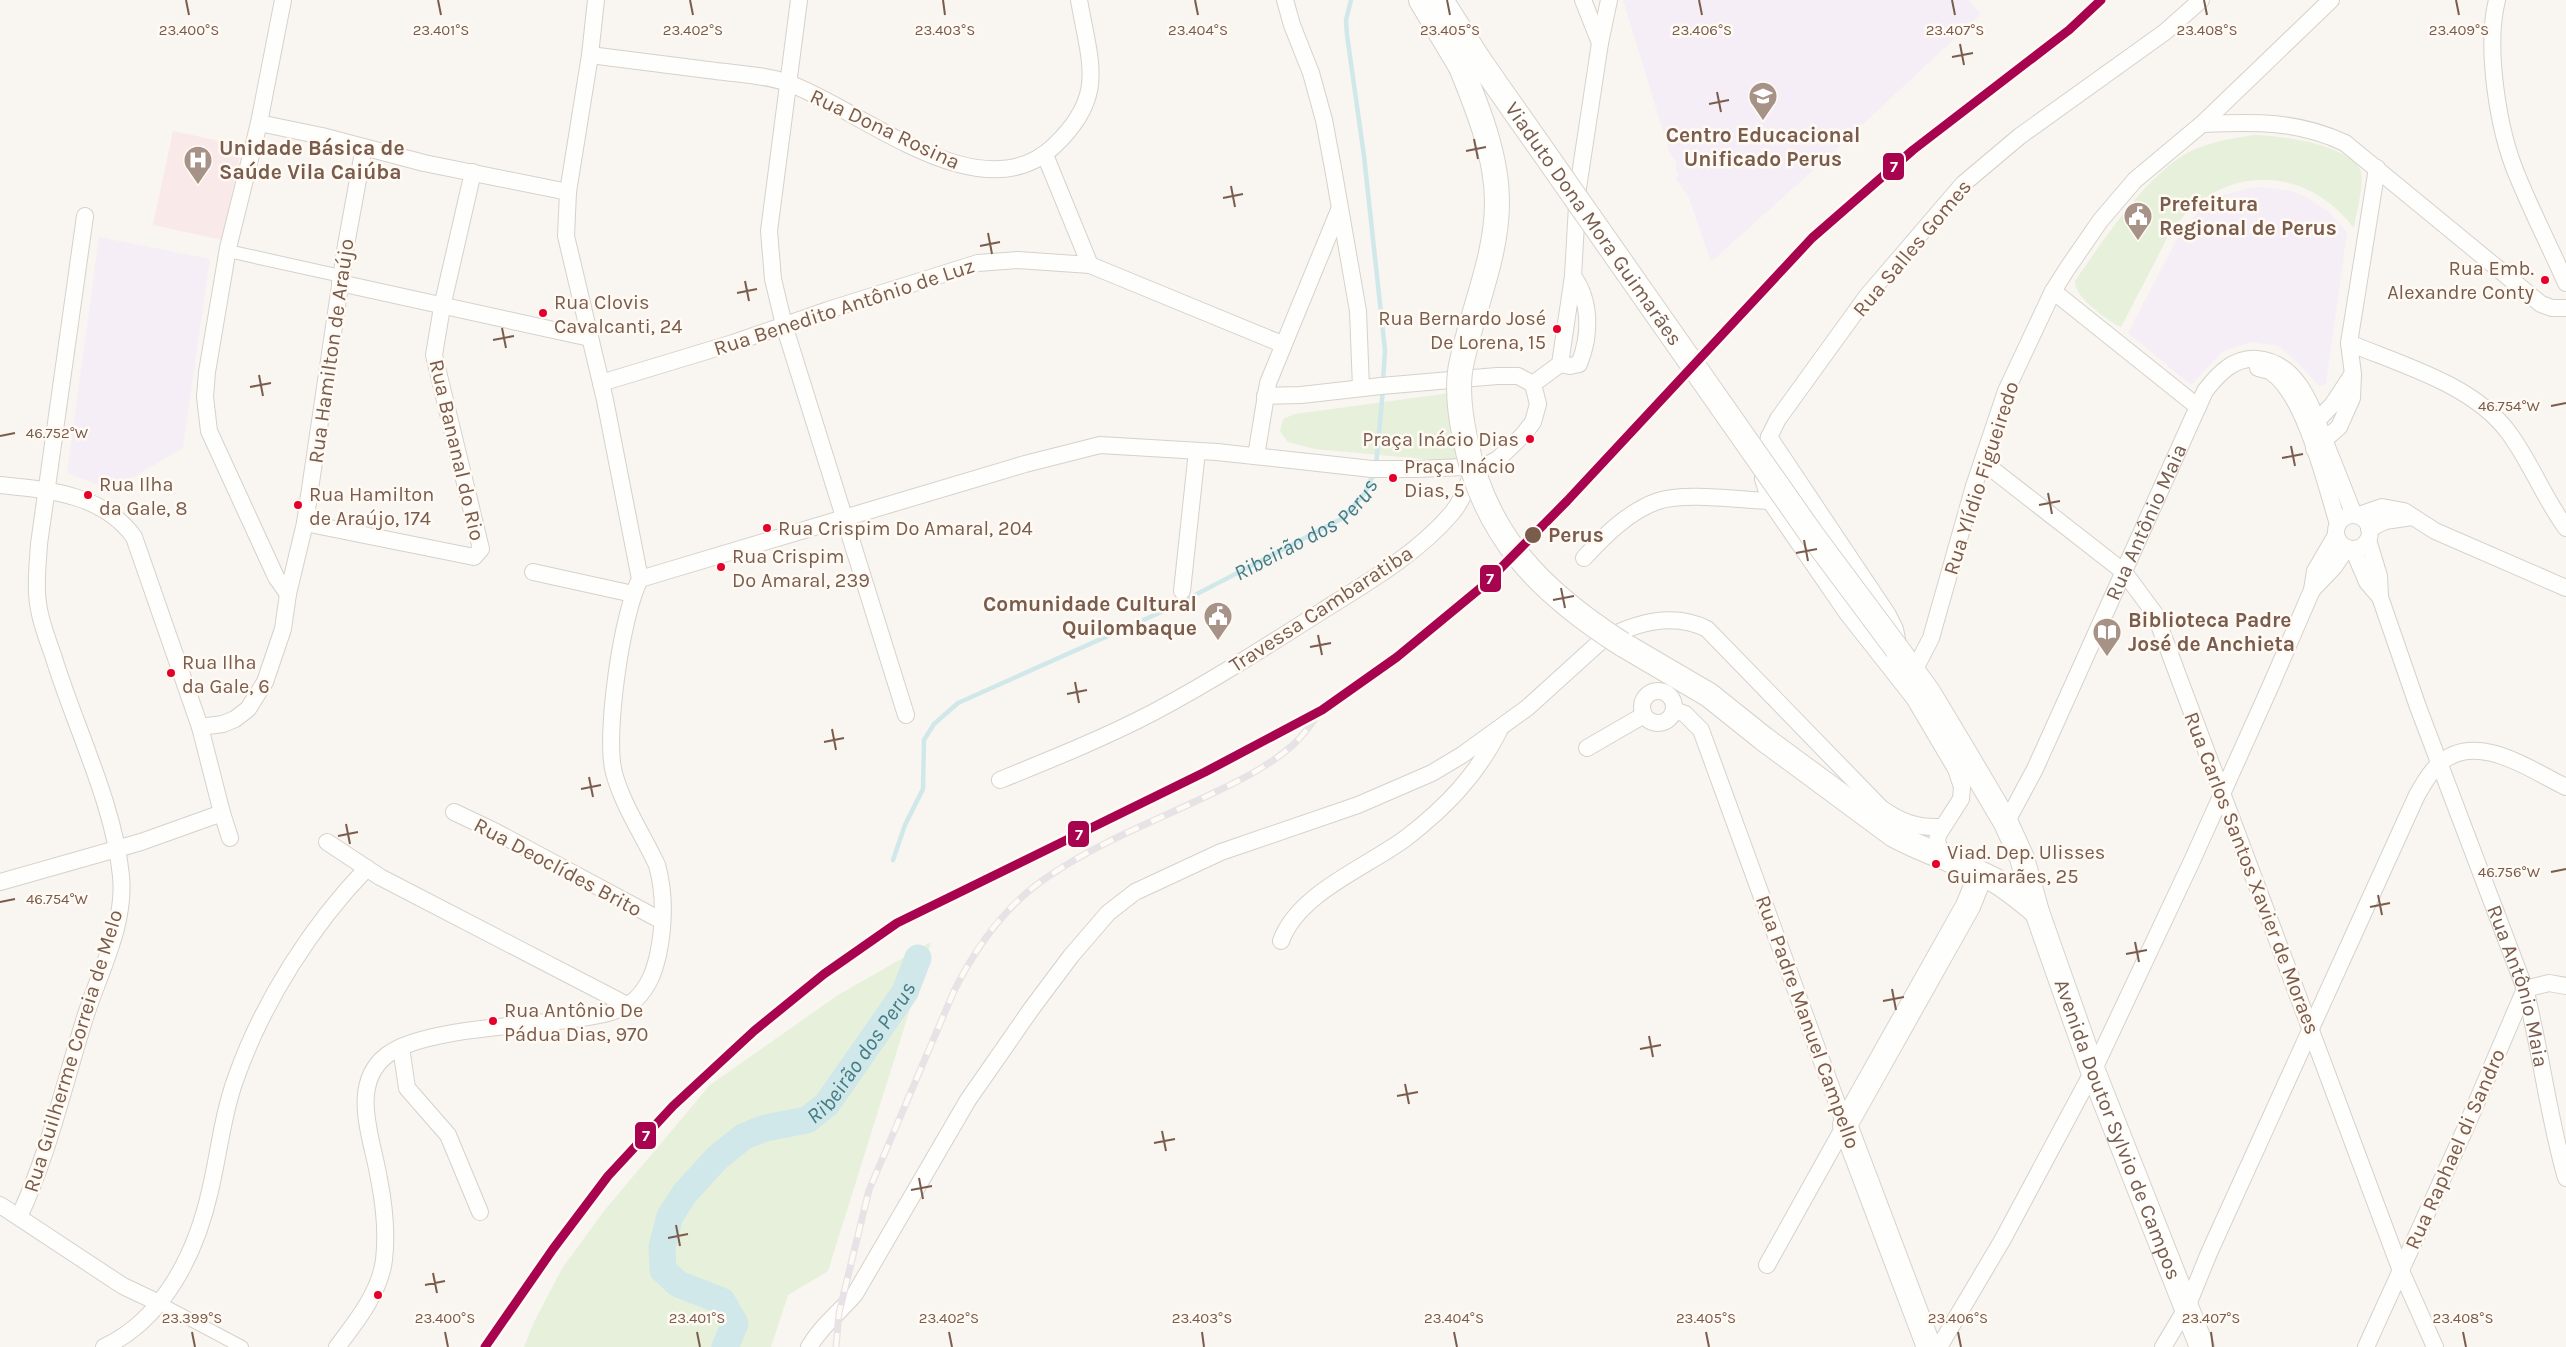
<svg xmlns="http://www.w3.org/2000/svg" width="2566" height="1347" viewBox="0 0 2566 1347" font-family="Karla,sans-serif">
<rect width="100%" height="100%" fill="#f9f5f0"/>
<g fill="#f6eef6">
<path d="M1623 0H1968L1981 14 1830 155 1711 262 1689 198 1676 179 1679 174 1676 170V162L1670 154Z"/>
<path d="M2263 187 2291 191 2305 196 2329 212 2347 232 2326 384 2319 386 2297 362 2278 346 2252 342 2223 351 2191 385 2128 333 2179 235 2197 213 2221 196 2249 188Z"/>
<path d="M99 237 210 259 183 448 111 490 67 473Z"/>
</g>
<path fill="#fae9e9" d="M173 131 242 146 222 240 153 225Z"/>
<g fill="#e7f0db">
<path d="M2254 135C2278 135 2353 145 2361 172 2364 185 2356 214 2354 228 2306 165 2225 163 2175 226 2167 235 2163 247 2157 258 2145 281 2133 304 2121 327 2108 321 2073 296 2075 281 2103 241 2147 173 2191 151 2210 142 2233 138 2254 135Z"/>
<path d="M1450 393 1456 462 1315 449 1288 442 1280 431 1283 419 1295 414Z"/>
<path d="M931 942 828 1271 788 1295 771 1347H524L534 1322 563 1267 604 1211 710 1085 838 995Z"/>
</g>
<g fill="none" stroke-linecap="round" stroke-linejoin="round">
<g stroke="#d0e8ea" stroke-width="4.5">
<path d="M1351 0 1346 20 1347 35 1364 156 1385 350 1383 381"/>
<path d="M1376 465 1383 389"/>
<path id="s1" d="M893 860 905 825 923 789 924 740 934 724 958 703 1168 609 1343 518 1365 493 1374 473"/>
</g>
<path stroke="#d0e8ea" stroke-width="27" id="s2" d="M725 1347 735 1324 722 1301 678 1284 663 1270 662 1247 670 1216 685 1193 717 1158 743 1137 765 1128 807 1120 827 1104 905 992 918 958"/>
<g stroke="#d7d1cb" stroke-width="14">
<g id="pedestrian">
<path d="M228 251 341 276"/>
<path d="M159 1303 242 1347"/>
</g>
</g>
<g stroke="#d7d1cb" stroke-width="18">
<g id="minor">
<path d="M283 0 259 123 228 248 207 372 205 397 209 431 276 577 288 594"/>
<path d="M799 0 769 231 773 279 784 325 906 715"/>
<path d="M1285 0 1292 25 1311 73 1324 120 1333 168 1358 311 1361 388"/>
<path d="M1583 0 1600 43"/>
<path d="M2497 0C2485 47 2498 130 2517 175 2532 212 2550 247 2566 283"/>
<path d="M590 55C632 60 674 66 716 71 739 74 766 75 788 83 861 109 981 216 1054 146 1107 96 1090 64 1079 0"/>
<path d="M259 123 322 136 424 163 568 192"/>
<path d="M2202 124C2254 122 2296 120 2345 143L2541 304 2552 308H2566"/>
<path d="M1045 155 1090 265 1282 344"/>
<path d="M340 283 590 338"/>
<path d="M2053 291 2198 407"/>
<path d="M2349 343C2402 365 2474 385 2509 433 2531 463 2544 498 2566 528"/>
<path d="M1560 364 1570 366 1579 364C1591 335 1591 301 1573 276"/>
<path d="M2258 368C2262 369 2268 370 2271 372 2305 394 2326 486 2338 524"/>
<path d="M601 383 733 343 828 310 978 263 1018 260 1090 265"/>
<path d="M1533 384 1560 364 1573 276 1578 188 1600 43 1609 0"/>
<path d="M1265 396 1301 395 1381 386 1497 376H1518L1533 384"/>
<path d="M2311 427 2333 404 2352 375"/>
<path d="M1769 437 1888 615 1895 629 1898 644"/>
<path d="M2314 449 2339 427 2352 398 2353 374 2349 343 2377 168"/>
<path d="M1256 456 1268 383 1339 210"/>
<path d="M1983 462 2124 572 2155 614 2401 1271 2435 1347"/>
<path d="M0 485C49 490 103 494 134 537L200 727 222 813"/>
<path d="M2359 515 2382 507 2404 511 2435 531 2566 588"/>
<circle cx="2353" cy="532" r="17"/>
<path d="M305 523 474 557 481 549 434 355 442 307 473 172"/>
<path d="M2369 529 2385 521 2412 517"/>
<path id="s3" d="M2368 540 2379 576 2380 597 2418 707 2525 989C2541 1051 2548 1116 2566 1178"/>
<path d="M2353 549 2367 582 2380 597"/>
<path d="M1584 558C1604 536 1629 511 1658 501 1685 492 1740 500 1770 501"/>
<path d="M533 572 633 594"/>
<path d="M640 579 1025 464 1100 445 1217 452 1372 469H1418L1485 466 1498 459 1523 435 1533 422 1538 404 1533 384"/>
<path d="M2312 590 2334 567 2347 548"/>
<path d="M1182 591 1197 451"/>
<path d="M1914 671 1931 638 1974 486 2006 391 2053 291 2067 269 2100 221 2135 180 2202 124 2331 0"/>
<circle cx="1658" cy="707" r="16"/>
<path d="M1674 710 1685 714 1701 730 1845 1125 1767 1265"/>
<path d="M200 727 223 724 235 719 248 709 265 682 283 629 288 594 305 523 346 245 364 147"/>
<path d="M1587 748 1644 715"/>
<path d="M1000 780C1052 759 1104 738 1154 712 1212 681 1267 646 1322 611 1367 583 1417 554 1452 513 1463 500 1468 483 1474 468"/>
<path d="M454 812 496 832 662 921"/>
<path id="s4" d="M2006 823 2035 769 2205 391C2218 374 2234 357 2257 359 2301 363 2313 412 2327 447 2336 469 2345 492 2354 515"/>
<path d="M327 842 380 877 627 1005"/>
<path d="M1943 856 1937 842 1938 835 1961 799 1962 787 1956 769 1914 698 1847 613 1770 501 1763 479 1764 461 1769 437 1778 419 1867 296 1963 184 2020 136 2165 32 2201 0"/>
<path d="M0 882 141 842 222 813 230 838"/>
<path d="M1281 941C1298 893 1367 867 1406 838 1446 807 1476 776 1499 731"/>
<path d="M401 1047 407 1088 448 1135 480 1212"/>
<path d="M0 1205 123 1286 159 1303"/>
<path d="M19 1217C48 1155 63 1089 83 1024 97 976 126 927 121 876 114 803 74 725 53 655 47 638 40 621 38 603 35 584 38 563 39 544L85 216"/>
<path d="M104 1347C164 1319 196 1253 210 1191 219 1153 223 1112 237 1075 264 1000 312 925 367 868"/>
<path d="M337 1347C356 1322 380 1292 384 1260 387 1234 384 1204 379 1179 373 1140 348 1085 387 1055 424 1027 533 1026 581 1018 600 1015 621 1012 636 999 649 986 654 972 658 955 664 926 665 894 657 865 643 835 623 806 614 773 604 736 622 613 640 579L605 400 566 236 568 192 590 55 596 0"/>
<path d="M809 1347C821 1326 840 1312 855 1294L968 1100 1032 1008 1071 956 1108 913 1135 892 1221 852 1358 805 1432 773 1462 755 1527 708 1601 641C1634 623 1672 611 1707 629L1881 808C1901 822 1916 828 1941 827"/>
<path d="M1939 1347 2003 1239 2094 1069 2191 863 2271 685 2312 590 2315 571 2336 535"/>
<path d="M2163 1347 2187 1307 2209 1253 2417 795C2423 785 2429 773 2438 765 2475 729 2530 770 2566 787"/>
<path d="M2366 1347 2466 1127 2525 989 2549 983 2566 986"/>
</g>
</g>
<g stroke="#d9d2cb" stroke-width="26">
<g id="secondary">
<path d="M1421 0 1461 67"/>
<path d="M1441 0 1479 60"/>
<path d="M1622 644 1709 695 1764 739 1894 835C1927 853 1963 863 1996 881 2011 890 2024 901 2037 912"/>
<path id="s5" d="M1897 649 1928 692 1967 757 2006 823 2022 858 2037 912 2093 1071 2202 1347"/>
<path d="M1929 1347 1845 1125 1968 906 1981 874"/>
</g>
</g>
<use href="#pedestrian" stroke="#fefefd" stroke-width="12"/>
<use href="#minor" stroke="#fefefd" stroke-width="16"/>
<use href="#secondary" stroke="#fefefd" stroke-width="24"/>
<g stroke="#e6e3e7" stroke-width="7">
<path id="rail" d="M836 1347 839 1313 869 1190 954 991C977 945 1006 904 1049 876 1097 843 1155 821 1207 796 1237 782 1268 767 1293 745 1304 735 1313 721 1322 710"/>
</g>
<use href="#rail" stroke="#fffaf3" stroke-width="4.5" stroke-dasharray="14" stroke-linecap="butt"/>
<g stroke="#d9d2cb" stroke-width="26" stroke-linecap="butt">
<g id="secondary-bridge">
<path id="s6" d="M1479 60 1812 535 1897 649"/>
<path d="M1461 67C1478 109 1497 156 1497 202 1497 257 1473 308 1462 361 1456 385 1460 414 1465 438 1484 536 1541 592 1622 644"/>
</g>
</g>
<use href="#secondary-bridge" stroke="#fefefd" stroke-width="24"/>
<g stroke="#fffaf3" stroke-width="14">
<path id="rail-1" d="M485 1347 553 1249 608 1176 673 1106 754 1031 824 974 897 923 1205 772 1322 710 1397 657 1483 586 1567 501 1812 238 1913 150 2069 30 2101 0"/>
</g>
<use href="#rail-1" stroke="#a8034f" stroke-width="9"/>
</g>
<path fill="none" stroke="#7a5c4d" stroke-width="2" d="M186 0 189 15M438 0 441 15M690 0 693 15M943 0 945 15M1195 0 1198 15M1447 0 1450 15M1699 0 1702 15M1952 0 1955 15M2204 0 2207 15M2456 0 2459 15M1960 44 1964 65M1952 57 1973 53M1717 92 1721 112M1709 104 1729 100M1474 139 1478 159M1466 151 1486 147M1231 186 1235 207M1223 198 1243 194M988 233 992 254M980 246 1000 242M745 281 749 301M737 293 757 289M502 328 506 348M493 340 514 336M259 375 263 396M250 387 271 383M2551 406 2566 403M0 436 15 433M2291 446 2295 466M2282 458 2303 454M2048 493 2052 514M2039 505 2060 501M1804 540 1808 561M1796 553 1817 549M1561 588 1565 608M1553 600 1574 596M1318 635 1322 655M1310 647 1331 643M1075 682 1079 703M1067 694 1087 690M832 729 836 750M824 742 844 738M589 777 593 797M581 789 601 785M346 824 350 844M338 836 358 832M2551 872 2566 869M2378 895 2382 915M0 902 15 899M2370 907 2390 903M2135 942 2139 962M2126 954 2147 950M1892 989 1896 1010M1883 1001 1904 997M1649 1036 1653 1057M1640 1049 1661 1045M1405 1084 1409 1104M1397 1096 1418 1092M1162 1131 1166 1151M1154 1143 1175 1139M919 1178 923 1199M911 1190 932 1186M676 1225 680 1246M668 1238 688 1234M433 1273 437 1293M425 1285 445 1281M192 1332 195 1347M445 1332 448 1347M697 1332 700 1347M949 1332 952 1347M1202 1332 1204 1347M1454 1332 1457 1347M1706 1332 1709 1347M1958 1332 1961 1347M2211 1332 2213 1347M2463 1332 2466 1347"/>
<defs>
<g id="school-pin" transform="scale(1.5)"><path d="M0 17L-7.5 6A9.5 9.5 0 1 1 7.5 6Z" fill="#a69286" stroke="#fffaf3"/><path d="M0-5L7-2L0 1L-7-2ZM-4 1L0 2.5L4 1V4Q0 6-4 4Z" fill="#fff"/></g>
<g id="hospital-pin" transform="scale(1.5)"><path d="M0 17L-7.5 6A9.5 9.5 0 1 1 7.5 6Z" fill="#a69286" stroke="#fffaf3"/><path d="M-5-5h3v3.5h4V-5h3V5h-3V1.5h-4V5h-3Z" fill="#fff"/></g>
<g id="civic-pin" transform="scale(1.5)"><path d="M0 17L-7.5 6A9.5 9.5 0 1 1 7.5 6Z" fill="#a69286" stroke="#fffaf3"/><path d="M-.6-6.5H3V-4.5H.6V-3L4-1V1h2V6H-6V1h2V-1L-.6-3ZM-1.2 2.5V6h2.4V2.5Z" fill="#fff"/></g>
<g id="library-pin" transform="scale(1.5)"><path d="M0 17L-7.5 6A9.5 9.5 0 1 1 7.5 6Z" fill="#a69286" stroke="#fffaf3"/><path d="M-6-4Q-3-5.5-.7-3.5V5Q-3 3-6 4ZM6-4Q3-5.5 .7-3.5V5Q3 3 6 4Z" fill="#fff"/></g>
</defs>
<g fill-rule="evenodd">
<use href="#school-pin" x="1763" y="96"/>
<use href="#hospital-pin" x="198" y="160"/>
<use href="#civic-pin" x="2138" y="216"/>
<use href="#civic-pin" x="1218" y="616"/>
<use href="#library-pin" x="2107" y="632"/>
</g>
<g fill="#e4002b" stroke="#fffaf3" stroke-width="2">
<circle cx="2545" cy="280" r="5"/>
<circle cx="543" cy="313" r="5"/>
<circle cx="1557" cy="329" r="5"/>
<circle cx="1530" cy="439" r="5"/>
<circle cx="1393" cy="478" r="5"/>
<circle cx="88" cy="495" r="5"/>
<circle cx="298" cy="505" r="5"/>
<circle cx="767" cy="528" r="5"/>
<circle cx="721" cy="567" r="5"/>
<circle cx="171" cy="673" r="5"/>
<circle cx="1936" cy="864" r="5"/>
<circle cx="493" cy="1021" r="5"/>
<circle cx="378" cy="1295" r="5"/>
</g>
<circle fill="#7a5c4d" stroke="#fffaf3" stroke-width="2" cx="1533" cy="535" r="9"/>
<g text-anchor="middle" stroke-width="5" stroke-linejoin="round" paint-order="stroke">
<g font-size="20" fill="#7a5c4d" stroke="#fffaf3" text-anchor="start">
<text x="2534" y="275" text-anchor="end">Rua Emb.<tspan x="2534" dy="24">Alexandre Conty</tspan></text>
<text x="554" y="309">Rua Clovis<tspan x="554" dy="24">Cavalcanti, 24</tspan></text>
<text x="1546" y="325" text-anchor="end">Rua Bernardo José<tspan x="1546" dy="24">De Lorena, 15</tspan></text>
<text x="1519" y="446" text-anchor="end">Praça Inácio Dias</text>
<text x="1404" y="473">Praça Inácio<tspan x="1404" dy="24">Dias, 5</tspan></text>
<text x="99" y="491">Rua Ilha<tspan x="99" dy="24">da Gale, 8</tspan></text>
<text x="309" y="501">Rua Hamilton<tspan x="309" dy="24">de Araújo, 174</tspan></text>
<text x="778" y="535">Rua Crispim Do Amaral, 204</text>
<text x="732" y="563">Rua Crispim<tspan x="732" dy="24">Do Amaral, 239</tspan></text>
<text x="182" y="669">Rua Ilha<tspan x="182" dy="24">da Gale, 6</tspan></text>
<text x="1947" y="859">Viad. Dep. Ulisses<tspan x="1947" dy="24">Guimarães, 25</tspan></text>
<text x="504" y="1017">Rua Antônio De<tspan x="504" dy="24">Pádua Dias, 970</tspan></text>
</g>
<g font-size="21" fill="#7a5c4d" stroke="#fffaf3">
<text transform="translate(885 129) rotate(25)" y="7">Rua Dona Rosina</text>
<text dy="7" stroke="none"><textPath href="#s6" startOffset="200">Viaduto Dona Mora Guimarães</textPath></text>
<text transform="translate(1912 248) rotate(-50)" y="7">Rua Salles Gomes</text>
<text transform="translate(844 307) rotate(-18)" y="7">Rua Benedito Antônio de Luz</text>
<text transform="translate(331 351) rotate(-82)" y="7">Rua Hamilton de Araújo</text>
<text transform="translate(457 450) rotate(77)" y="7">Rua Bananal do Rio</text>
<text transform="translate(1981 478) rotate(-72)" y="7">Rua Ylídio Figueiredo</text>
<text dy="7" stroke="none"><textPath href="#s4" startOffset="332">Rua Antônio Maia</textPath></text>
<text transform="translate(1321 609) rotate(-33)" y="7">Travessa Cambaratiba</text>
<text transform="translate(558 867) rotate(28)" y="7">Rua Deoclídes Brito</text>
<text transform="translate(2252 873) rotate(69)" y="7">Rua Carlos Santos Xavier de Moraes</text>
<text dy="7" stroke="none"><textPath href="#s3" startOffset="472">Rua Antônio Maia</textPath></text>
<text transform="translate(1808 1022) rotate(70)" y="7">Rua Padre Manuel Campello</text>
<text transform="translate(73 1051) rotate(-73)" y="7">Rua Guilherme Correia de Melo</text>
<text dy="7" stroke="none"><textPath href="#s5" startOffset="532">Avenida Doutor Sylvio de Campos</textPath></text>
<text transform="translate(2455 1149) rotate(-66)" y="7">Rua Raphael di Sandro</text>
</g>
<g font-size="21" font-weight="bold" fill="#7a5c4d" stroke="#fffaf3" text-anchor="start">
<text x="1763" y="142" text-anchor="middle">Centro Educacional<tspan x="1763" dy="24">Unificado Perus</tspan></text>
<text x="219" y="155">Unidade Básica de<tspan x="219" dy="24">Saúde Vila Caiúba</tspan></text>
<text x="2159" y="211">Prefeitura<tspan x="2159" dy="24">Regional de Perus</tspan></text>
<text x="1197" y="611" text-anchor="end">Comunidade Cultural<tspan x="1197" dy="24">Quilombaque</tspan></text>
<text x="2128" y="627">Biblioteca Padre<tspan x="2128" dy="24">José de Anchieta</tspan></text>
</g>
<g font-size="21" font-weight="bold" fill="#7a5c4d" stroke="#fffaf3" text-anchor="start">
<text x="1548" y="542">Perus</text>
</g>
<g font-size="22" font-style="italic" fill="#437c86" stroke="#fffaf3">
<text dy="8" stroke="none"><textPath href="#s1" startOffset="567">Ribeirão dos Perus</textPath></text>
<text dy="8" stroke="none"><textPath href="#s2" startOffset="436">Ribeirão dos Perus</textPath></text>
</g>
</g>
<g font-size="15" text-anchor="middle" fill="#7a5c4d" stroke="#fffaf3" stroke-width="5" stroke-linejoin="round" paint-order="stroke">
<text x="189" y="35">23.400°S</text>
<text x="441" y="35">23.401°S</text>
<text x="693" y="35">23.402°S</text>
<text x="945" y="35">23.403°S</text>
<text x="1198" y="35">23.404°S</text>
<text x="1450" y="35">23.405°S</text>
<text x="1702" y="35">23.406°S</text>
<text x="1955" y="35">23.407°S</text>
<text x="2207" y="35">23.408°S</text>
<text x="2459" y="35">23.409°S</text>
<text x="2509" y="411">46.754°W</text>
<text x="57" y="438">46.752°W</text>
<text x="2509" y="877">46.756°W</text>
<text x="57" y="904">46.754°W</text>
<text x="192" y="1323">23.399°S</text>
<text x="445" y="1323">23.400°S</text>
<text x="697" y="1323">23.401°S</text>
<text x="949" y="1323">23.402°S</text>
<text x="1202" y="1323">23.403°S</text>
<text x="1454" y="1323">23.404°S</text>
<text x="1706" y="1323">23.405°S</text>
<text x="1958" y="1323">23.406°S</text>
<text x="2211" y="1323">23.407°S</text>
<text x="2463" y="1323">23.408°S</text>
</g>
<g stroke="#fffaf3" stroke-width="2">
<rect x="1882" y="152" width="23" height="29" rx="6" fill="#a8034f"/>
<rect x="1479" y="564" width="23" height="29" rx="6" fill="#a8034f"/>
<rect x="1067" y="820" width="23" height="28" rx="6" fill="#a8034f"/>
<rect x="634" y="1121" width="23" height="29" rx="6" fill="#a8034f"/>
</g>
<g font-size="16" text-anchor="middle" font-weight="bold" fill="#fff">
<text x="1894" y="172">7</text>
<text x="1490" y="584">7</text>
<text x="1079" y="840">7</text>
<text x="646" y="1141">7</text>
</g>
</svg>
